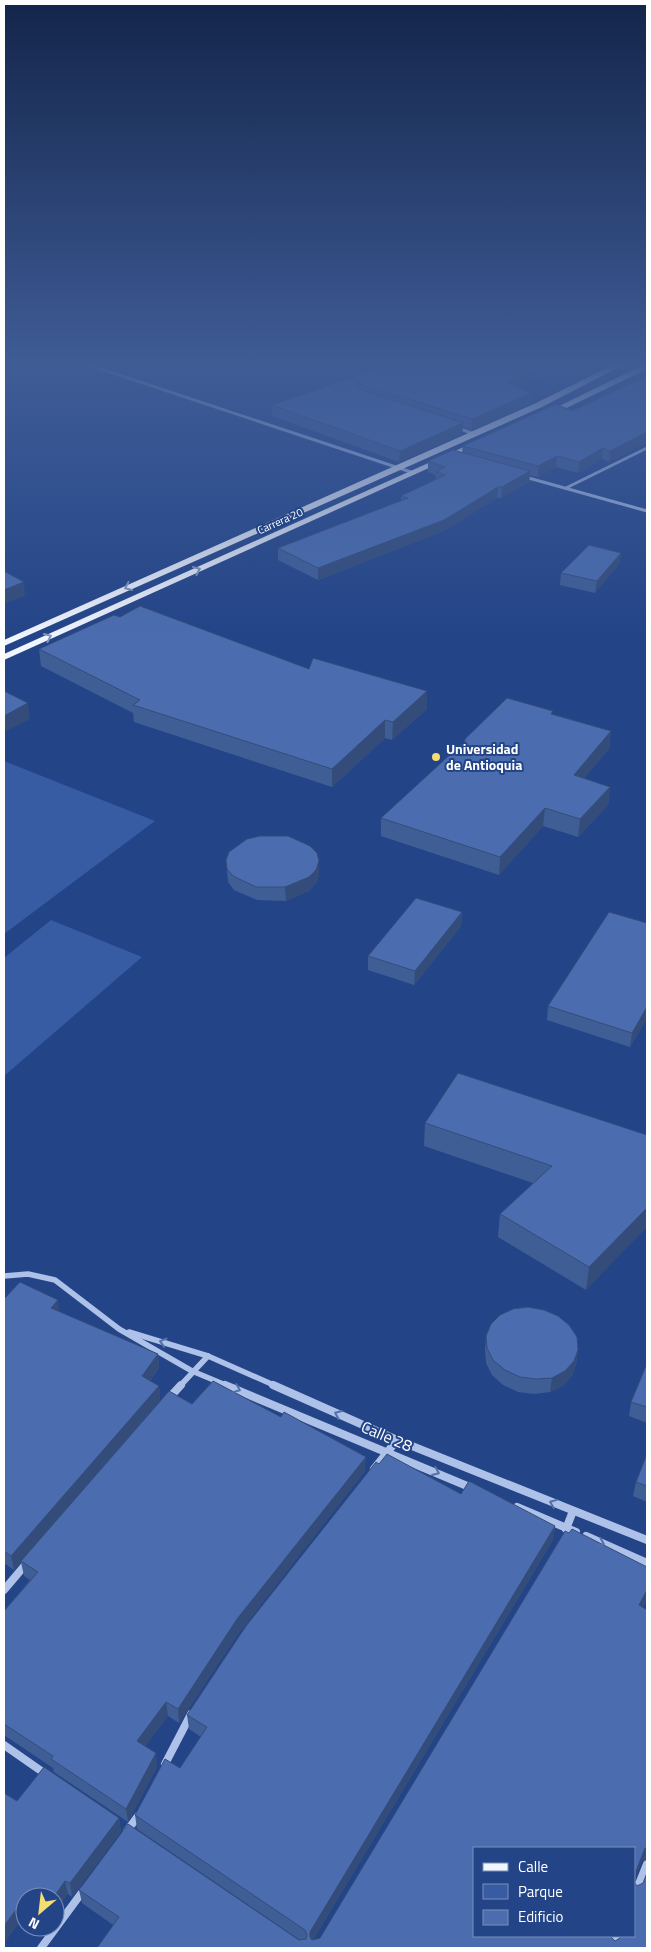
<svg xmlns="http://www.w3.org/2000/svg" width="651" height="1952" viewBox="0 0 651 1952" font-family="'Titillium Web',sans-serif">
<rect width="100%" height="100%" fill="#234487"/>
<g fill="#375ca4">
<path d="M4 761 155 821 4 934Z"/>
<path d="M51 920 142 957 4 1076V958Z"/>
</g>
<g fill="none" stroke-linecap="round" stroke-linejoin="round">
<g stroke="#aec2e9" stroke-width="3">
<path d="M89 365 414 473"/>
<path d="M458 428 474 434"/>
<path d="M525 477 647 511"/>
<path d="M566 488 647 448"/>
</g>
<g stroke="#aec2e9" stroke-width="5.5">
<path d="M4 1276 28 1274 55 1280 119 1329 192 1371 228 1386"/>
<path d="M129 1332 208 1356 276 1386"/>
<path d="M180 1386 208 1356"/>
</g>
<g stroke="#aec2e9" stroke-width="8">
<path d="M225 1385 472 1488"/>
<path d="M273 1385 397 1440 647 1540"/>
<path d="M169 1398 181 1385"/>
<path d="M374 1469 397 1440"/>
<path d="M517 1507 576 1532"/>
<path d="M566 1529 573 1511"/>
<path d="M586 1536 647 1563"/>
<path d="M4 1590 26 1564"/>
<path d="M4 1745 47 1775"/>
<path d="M165 1764 191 1714"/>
<path d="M127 1831 138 1816"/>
<path d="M635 1894 647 1864"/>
<path d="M41 1948 83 1891"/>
<path d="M612 1948 617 1936"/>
</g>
<g fill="#f1f5fe" fill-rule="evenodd">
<path d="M613 365H623L542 407 4 646V640L536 403Z"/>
<path d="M643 365H647V369L550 416 543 414Z"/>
<path d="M475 442 482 444 4 660V654Z"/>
</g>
</g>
<g fill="#405e96">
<path d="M389 365H563L562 368 518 387 531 393V403L472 430 463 427 462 434 399 462 272 416V405Z"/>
<path d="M647 376V442L609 462 602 459 578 473 556 467 538 477 530 475 529 482 501 498H497L444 531 318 580 278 560V548L401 501V496L435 480 436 475 428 472V461L462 452 463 446 572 411Z"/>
<path d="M621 553 619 564 595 593 560 585 561 573Z"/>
<path d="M120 617 309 669 427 691V709L392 740 385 738 332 787 134 722 133 713 41 666 39 649Z"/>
<path d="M553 714 611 731 609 749 584 778 610 787 608 805 578 837 543 826 499 875 381 836V818L464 742V740Z"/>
<path d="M226 860 319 875 316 883 309 891 286 901 257 900 234 890 228 882Z"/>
<path d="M462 912 461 926 414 985 368 970V956Z"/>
<path d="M548 1006 647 1018 630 1047 547 1020Z"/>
<path d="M425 1123 647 1135 586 1290 498 1237 500 1214 533 1183 424 1146Z"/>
<path d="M4 1299 60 1312 158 1354 159 1368 150 1381 159 1386 160 1400 38 1542 192 1404 365 1471 238 1634 179 1723 168 1716 145 1746 157 1767 128 1822 54 1772 53 1768 4 1735V1611L30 1580 24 1576 21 1562 14 1570 4 1563Z"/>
<path d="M486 1336 578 1350 576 1364 572 1376 563 1386 550 1392 534 1394 518 1392 503 1385 492 1375 486 1363 485 1350Z"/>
<path d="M647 1367V1423L629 1416 631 1402Z"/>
<path d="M647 1454V1502L633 1496 636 1482Z"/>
<path d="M379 1464 461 1494 555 1526 553 1540 313 1940 320 1938 647 1599 643 1607 647 1610V1860L642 1861 635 1848 611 1937 615 1941 647 1948H97L113 1925 82 1903 79 1890 300 1940 137 1829 135 1815 180 1768 201 1737 189 1729 187 1715Z"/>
<path d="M4 1793 17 1801 119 1818 121 1831 72 1897 68 1894 25 1897V1923L21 1920 4 1943Z"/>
<path d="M31 1927H45L40 1933Z"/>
</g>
<g fill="#344c7a">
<path d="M546 365H563L562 368 506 392 507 382Z"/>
<path d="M531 393V403L472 430V419Z"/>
<path d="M463 423 462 434 399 462 400 451Z"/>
<path d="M647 432V442L609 462 610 451Z"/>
<path d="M603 448 602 459 578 473 579 462Z"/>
<path d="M557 456 556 467 538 477V466Z"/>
<path d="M530 471 529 482 501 498 502 487Z"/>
<path d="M498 487 497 498 444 531 318 580V568Z"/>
<path d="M621 553 619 564 595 593 597 581Z"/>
<path d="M24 582 25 596 4 604V590Z"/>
<path d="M427 691V709L392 740 393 722Z"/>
<path d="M28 703 30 719 4 732V716Z"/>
<path d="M385 720V738L332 787V769Z"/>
<path d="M611 731 609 749 572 793 574 775Z"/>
<path d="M610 787 608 805 578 837 580 819Z"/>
<path d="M545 808 543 826 499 875 500 857Z"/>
<path d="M319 861V875L316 883 309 891 286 901 285 887Z"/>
<path d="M462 912 461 926 414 985 415 971Z"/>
<path d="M647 1007V1018L630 1047 632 1033Z"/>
<path d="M647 1208V1227L586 1290 589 1267Z"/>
<path d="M58 1300 60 1314 51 1308Z"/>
<path d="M578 1350 576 1364 572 1376 563 1386 550 1392 552 1378Z"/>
<path d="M158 1354 159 1368 143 1390 142 1376Z"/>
<path d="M159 1386 160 1400 14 1570 11 1556Z"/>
<path d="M366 1457 365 1471 238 1634 179 1723 178 1709 237 1619Z"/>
<path d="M555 1526 553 1540 310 1945V1932Z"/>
<path d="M647 1590V1599L636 1619 639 1605Z"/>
<path d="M166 1702 168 1716 139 1755 137 1741Z"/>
<path d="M156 1753 157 1767 128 1822 126 1809Z"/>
<path d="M119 1818 121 1831 72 1897 70 1883Z"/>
<path d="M645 1848H647V1860L642 1861 635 1880V1874Z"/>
<path d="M65 1881 68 1894 55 1912V1897H54Z"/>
<path d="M18 1907 21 1920 4 1943V1926Z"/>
<path d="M39 1927H45L40 1933Z"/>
</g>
<g fill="#4b6daf" stroke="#344c7a">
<path d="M389 365H546L507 382 531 393 472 419 358 383 357 386 359 389 463 423 400 451 272 405Z"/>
<path d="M647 376V432L610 451 603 448 579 462 557 456 538 466 463 446 556 404 572 411Z"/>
<path d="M453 450 530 471 502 487H498L444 520 318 568 278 548 408 498 401 496 445 475 436 472 445 467 428 461Z"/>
<path d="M589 545 621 553 597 581 561 573Z"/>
<path d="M4 571 24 582 4 590Z"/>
<path d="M140 606 309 669 313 658 427 691 393 722 385 720 332 769 133 705 140 700 39 649 114 615 120 617Z"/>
<path d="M4 691 28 703 4 716Z"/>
<path d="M507 698 553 711 551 714 611 731 574 775 610 787 580 819 545 808 500 857 381 818 466 740H464Z"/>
<path d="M260 836H288L310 846 317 853 319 861 316 870 309 877 285 887H256L233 876 227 869 226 860 229 852 247 839Z"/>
<path d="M416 898 462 912 415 971 368 956Z"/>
<path d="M609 912 647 923V1007L632 1033 548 1006Z"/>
<path d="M458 1073 647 1135V1208L589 1267 500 1214 552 1166 425 1123Z"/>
<path d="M20 1282 58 1300 51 1308 158 1354 142 1376 159 1386 11 1556 4 1551V1299Z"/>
<path d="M528 1307 544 1310 558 1316 569 1325 577 1337 578 1350 574 1361 565 1371 552 1378 536 1379 520 1377 505 1370 493 1360 487 1348 486 1336 491 1324 500 1315 513 1309Z"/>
<path d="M646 1366 647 1367V1407L631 1402Z"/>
<path d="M213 1381 281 1417 284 1412 366 1457 237 1619 178 1709 166 1702 137 1741 156 1753 126 1809 51 1759 53 1756 4 1724V1611L38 1572 21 1561 169 1391 192 1404Z"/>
<path d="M387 1454 461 1494 469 1481 555 1526 310 1932V1937L312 1940 320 1938 565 1531 569 1533 572 1529 647 1567V1590L639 1605 647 1610V1848H645L635 1874V1848H475V1936H610L615 1941 620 1938 621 1936H635V1883L637 1886 643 1883 647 1873V1948H97L119 1917 79 1890 128 1824 299 1940 306 1939 307 1935 305 1930 135 1815 165 1759 180 1768 207 1727 187 1715 246 1626 376 1462 379 1464Z"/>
<path d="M647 1454V1486L636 1482Z"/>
<path d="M44 1767 119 1818 70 1883 65 1881 54 1897H25V1912L18 1907 4 1926V1793L17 1801Z"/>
</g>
<defs><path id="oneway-chevron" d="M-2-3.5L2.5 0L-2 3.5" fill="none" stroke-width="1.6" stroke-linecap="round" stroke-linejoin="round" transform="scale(1.25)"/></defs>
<g stroke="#8094bd">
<use href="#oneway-chevron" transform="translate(197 570) rotate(-24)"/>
<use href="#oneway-chevron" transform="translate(128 587) rotate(156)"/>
<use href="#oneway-chevron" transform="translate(48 637) rotate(-24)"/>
</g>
<g stroke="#5470a9">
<use href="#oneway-chevron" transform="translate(163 1342) rotate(-163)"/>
<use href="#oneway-chevron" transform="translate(237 1389) rotate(22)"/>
<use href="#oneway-chevron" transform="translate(338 1414) rotate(-156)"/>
<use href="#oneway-chevron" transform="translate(436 1472) rotate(23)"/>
<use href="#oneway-chevron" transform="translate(553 1503) rotate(-158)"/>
<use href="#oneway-chevron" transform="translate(601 1543) rotate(24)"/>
</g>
<linearGradient id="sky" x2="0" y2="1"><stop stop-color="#13254a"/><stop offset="0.57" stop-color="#3f5c96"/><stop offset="1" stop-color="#3f5c96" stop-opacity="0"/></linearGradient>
<rect width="651" height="638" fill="url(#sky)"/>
<circle fill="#f4dd71" stroke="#234487" stroke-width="2" cx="436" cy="757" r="5"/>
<g text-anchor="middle" stroke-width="4" stroke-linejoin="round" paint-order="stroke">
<g font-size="11" fill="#fff" stroke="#234487">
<text transform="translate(280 521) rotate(-24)" y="4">Carrera 20</text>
</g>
<g font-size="14" font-weight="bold" fill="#fff" stroke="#234487" text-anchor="start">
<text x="446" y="754">Universidad<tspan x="446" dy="16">de Antioquia</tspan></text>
</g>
<g font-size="16" fill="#fff" stroke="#234487">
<text transform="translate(387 1436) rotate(23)" y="6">Calle 28</text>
</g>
</g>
<rect width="651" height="1952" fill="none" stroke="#ffffff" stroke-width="10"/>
<rect x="473" y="1847" width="162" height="90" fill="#234487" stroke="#7b8fb7"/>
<rect x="483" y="1863" width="25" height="8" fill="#f1f5fe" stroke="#7b8fb7"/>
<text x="518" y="1872" font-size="15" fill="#ffffff">Calle</text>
<rect x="483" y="1884" width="25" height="15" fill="#375ca4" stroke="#7b8fb7"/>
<text x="518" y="1897" font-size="15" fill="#ffffff">Parque</text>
<rect x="483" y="1910" width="25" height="15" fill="#4b6daf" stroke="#7b8fb7"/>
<text x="518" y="1922" font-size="15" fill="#ffffff">Edificio</text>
<g transform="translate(40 1912) rotate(208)"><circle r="24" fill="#234487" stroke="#7b8fb7"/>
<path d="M0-4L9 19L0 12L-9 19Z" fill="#f4dd71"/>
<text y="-8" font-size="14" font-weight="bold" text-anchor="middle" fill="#ffffff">N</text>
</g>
</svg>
